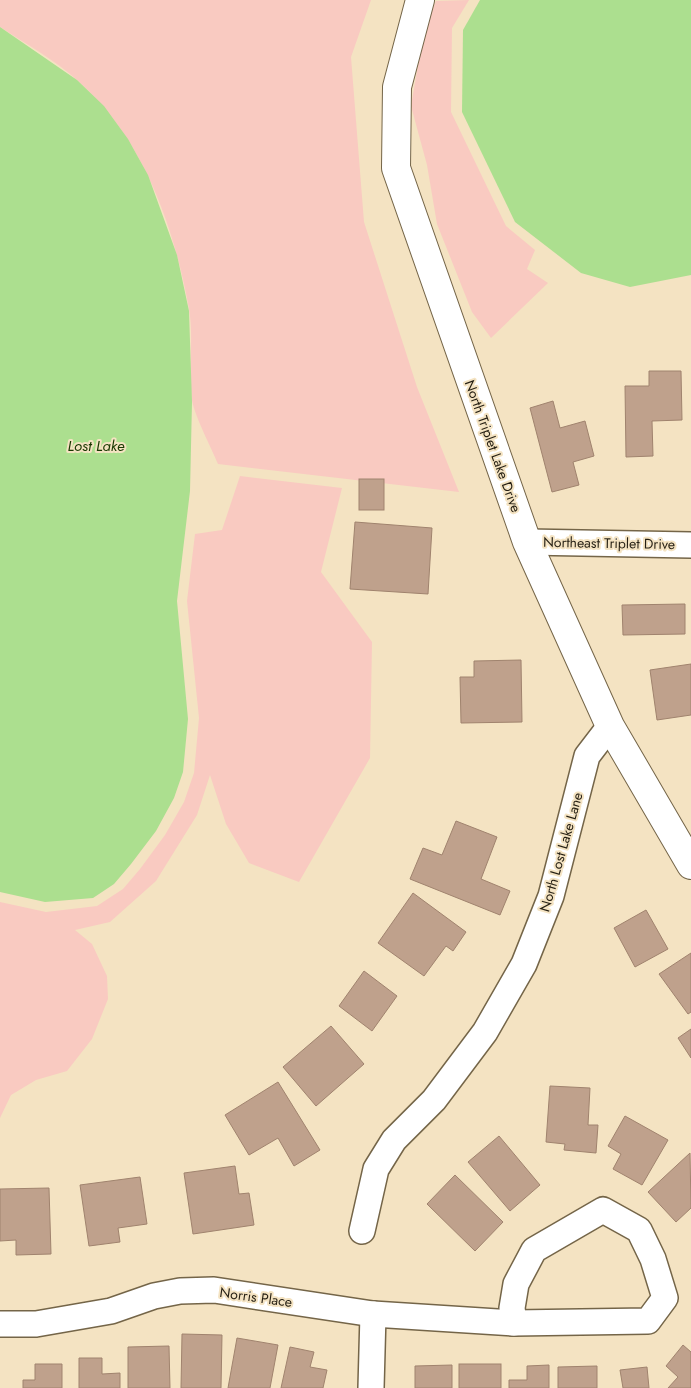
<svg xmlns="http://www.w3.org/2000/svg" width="691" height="1388" viewBox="0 0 691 1388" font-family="Jost,sans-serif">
<rect width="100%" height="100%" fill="#f4e3c2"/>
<g fill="#f9cac1">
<path d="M0 0H371L351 57 364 222 417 387 459 492 218 464C211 447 195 417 192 400 188 370 194 339 189 309 174 226 143 138 78 81 55 60 26 44 0 27Z"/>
<path d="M469 0 452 28 451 112 506 226 535 250 527 269 548 283 491 338 472 312 437 224 427 165 411 106 424 30 436 1Z"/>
<path d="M240 476 342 488 321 572 372 642 370 758 299 882 249 863 226 824 210 775 197 815 156 881 110 922 75 930 92 944 107 976 108 999 92 1039 67 1071 36 1080 11 1095 0 1118V902L46 912 97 906 123 889 140 869 165 835 184 802 194 773 199 718 187 601 195 534 222 530Z"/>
</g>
<g fill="#acdf8f">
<path d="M480 0H691V275L630 287 581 273 515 222 462 112 463 30Z"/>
<path d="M0 27 77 80 104 106 128 139 148 175 177 255 189 311 192 402 190 491 177 601 188 719 183 772 174 798 156 831 131 864 114 884 93 898 45 902 0 892Z"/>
</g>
<g fill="#bfa18c" stroke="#a0836e">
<path d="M649 371H681L682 420 652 421 653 456 626 457 625 386H649Z"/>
<path d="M553 401 560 428 585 421 594 456 573 462 579 485 552 492 530 408Z"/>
<rect x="359" y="479" width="25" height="31"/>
<path d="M355 522 432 528 428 594 350 589Z"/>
<path d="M685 604V634L623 635 622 605Z"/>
<path d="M521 660 522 722 461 723 460 677H474V661Z"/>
<path d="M691 664V715L657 720 650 670Z"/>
<path d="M456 821 497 837 481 879 510 891 500 915 410 879 423 848 442 855Z"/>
<path d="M413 893 466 932 453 951 446 946 424 976 378 943Z"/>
<path d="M646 910 668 949 635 967 614 928Z"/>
<path d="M691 953V1012L688 1014 659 974Z"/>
<path d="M364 971 397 996 372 1031 339 1006Z"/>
<path d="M331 1026 364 1064 316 1106 283 1067Z"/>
<path d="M691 1029V1058L678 1038Z"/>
<path d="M278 1082 320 1150 294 1166 278 1138 249 1155 225 1115Z"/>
<path d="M550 1086 590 1088 588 1125H598L596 1153 564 1150 565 1144 546 1142Z"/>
<path d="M625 1116 668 1140 642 1185 613 1169 621 1154 608 1146Z"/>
<path d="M499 1136 540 1185 510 1211 468 1162Z"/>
<path d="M690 1153 691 1208 676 1222 648 1192Z"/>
<path d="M235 1166 239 1194 249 1193 254 1225 193 1234 184 1173Z"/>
<path d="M455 1175 503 1222 475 1251 427 1204Z"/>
<path d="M140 1177 147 1224 118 1228 120 1242 89 1246 80 1185Z"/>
<path d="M49 1188 51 1254 16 1255V1240L0 1241V1189Z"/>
<path d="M182 1334 222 1335 221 1388H181Z"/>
<path d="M237 1338 278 1345 270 1388H228Z"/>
<path d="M683 1345 691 1352V1388H668L678 1377 666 1366Z"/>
<path d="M169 1346 170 1388H128V1347Z"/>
<path d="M290 1347 314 1352 310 1367 327 1370 323 1388H281Z"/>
<path d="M79 1358H102V1374L120 1373V1388H79Z"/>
<path d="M35 1364H62V1388H23V1380H35Z"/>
<rect x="459" y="1364" width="42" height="24"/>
<path d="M452 1365V1388H415V1366Z"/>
<path d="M549 1365V1388H509V1380H527V1366Z"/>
<path d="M597 1366V1388H558V1367Z"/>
<path d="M647 1367 649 1388H623L620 1370Z"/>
</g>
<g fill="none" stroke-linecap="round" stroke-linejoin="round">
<g stroke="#746548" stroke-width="28">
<g id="minor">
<path d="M527 542 691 545"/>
<path d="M603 1210 639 1230 653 1259 665 1298 648 1321 514 1323 512 1308 516 1284 534 1250Z"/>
<path d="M362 1231 376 1169 394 1140 434 1100 485 1032 524 964 551 896 587 756 610 726"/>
<path d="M0 1324H36L111 1311 154 1296 180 1291 214 1290 373 1314 514 1323"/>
<path d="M371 1388 373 1314"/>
</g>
</g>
<g stroke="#746548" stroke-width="30">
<path id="tertiary" d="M420 0 397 87 396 168 527 542 610 726 691 865"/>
</g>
<use href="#minor" stroke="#fff" stroke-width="25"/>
<use href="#tertiary" stroke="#fff" stroke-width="28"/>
</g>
<g text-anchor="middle" stroke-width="4" stroke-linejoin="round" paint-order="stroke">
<g font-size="14" fill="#241e12" stroke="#f4e3c2">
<text transform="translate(493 446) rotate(70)" y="5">North Triplet Lake Drive</text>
<text transform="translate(609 543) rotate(1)" y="5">Northeast Triplet Drive</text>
<text transform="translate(561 852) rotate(-74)" y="5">North Lost Lake Lane</text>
<text transform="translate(256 1297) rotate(8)" y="5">Norris Place</text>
</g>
<g font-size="15" font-style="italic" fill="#183700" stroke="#f4e3c2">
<text x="96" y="451">Lost Lake</text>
</g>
</g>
</svg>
